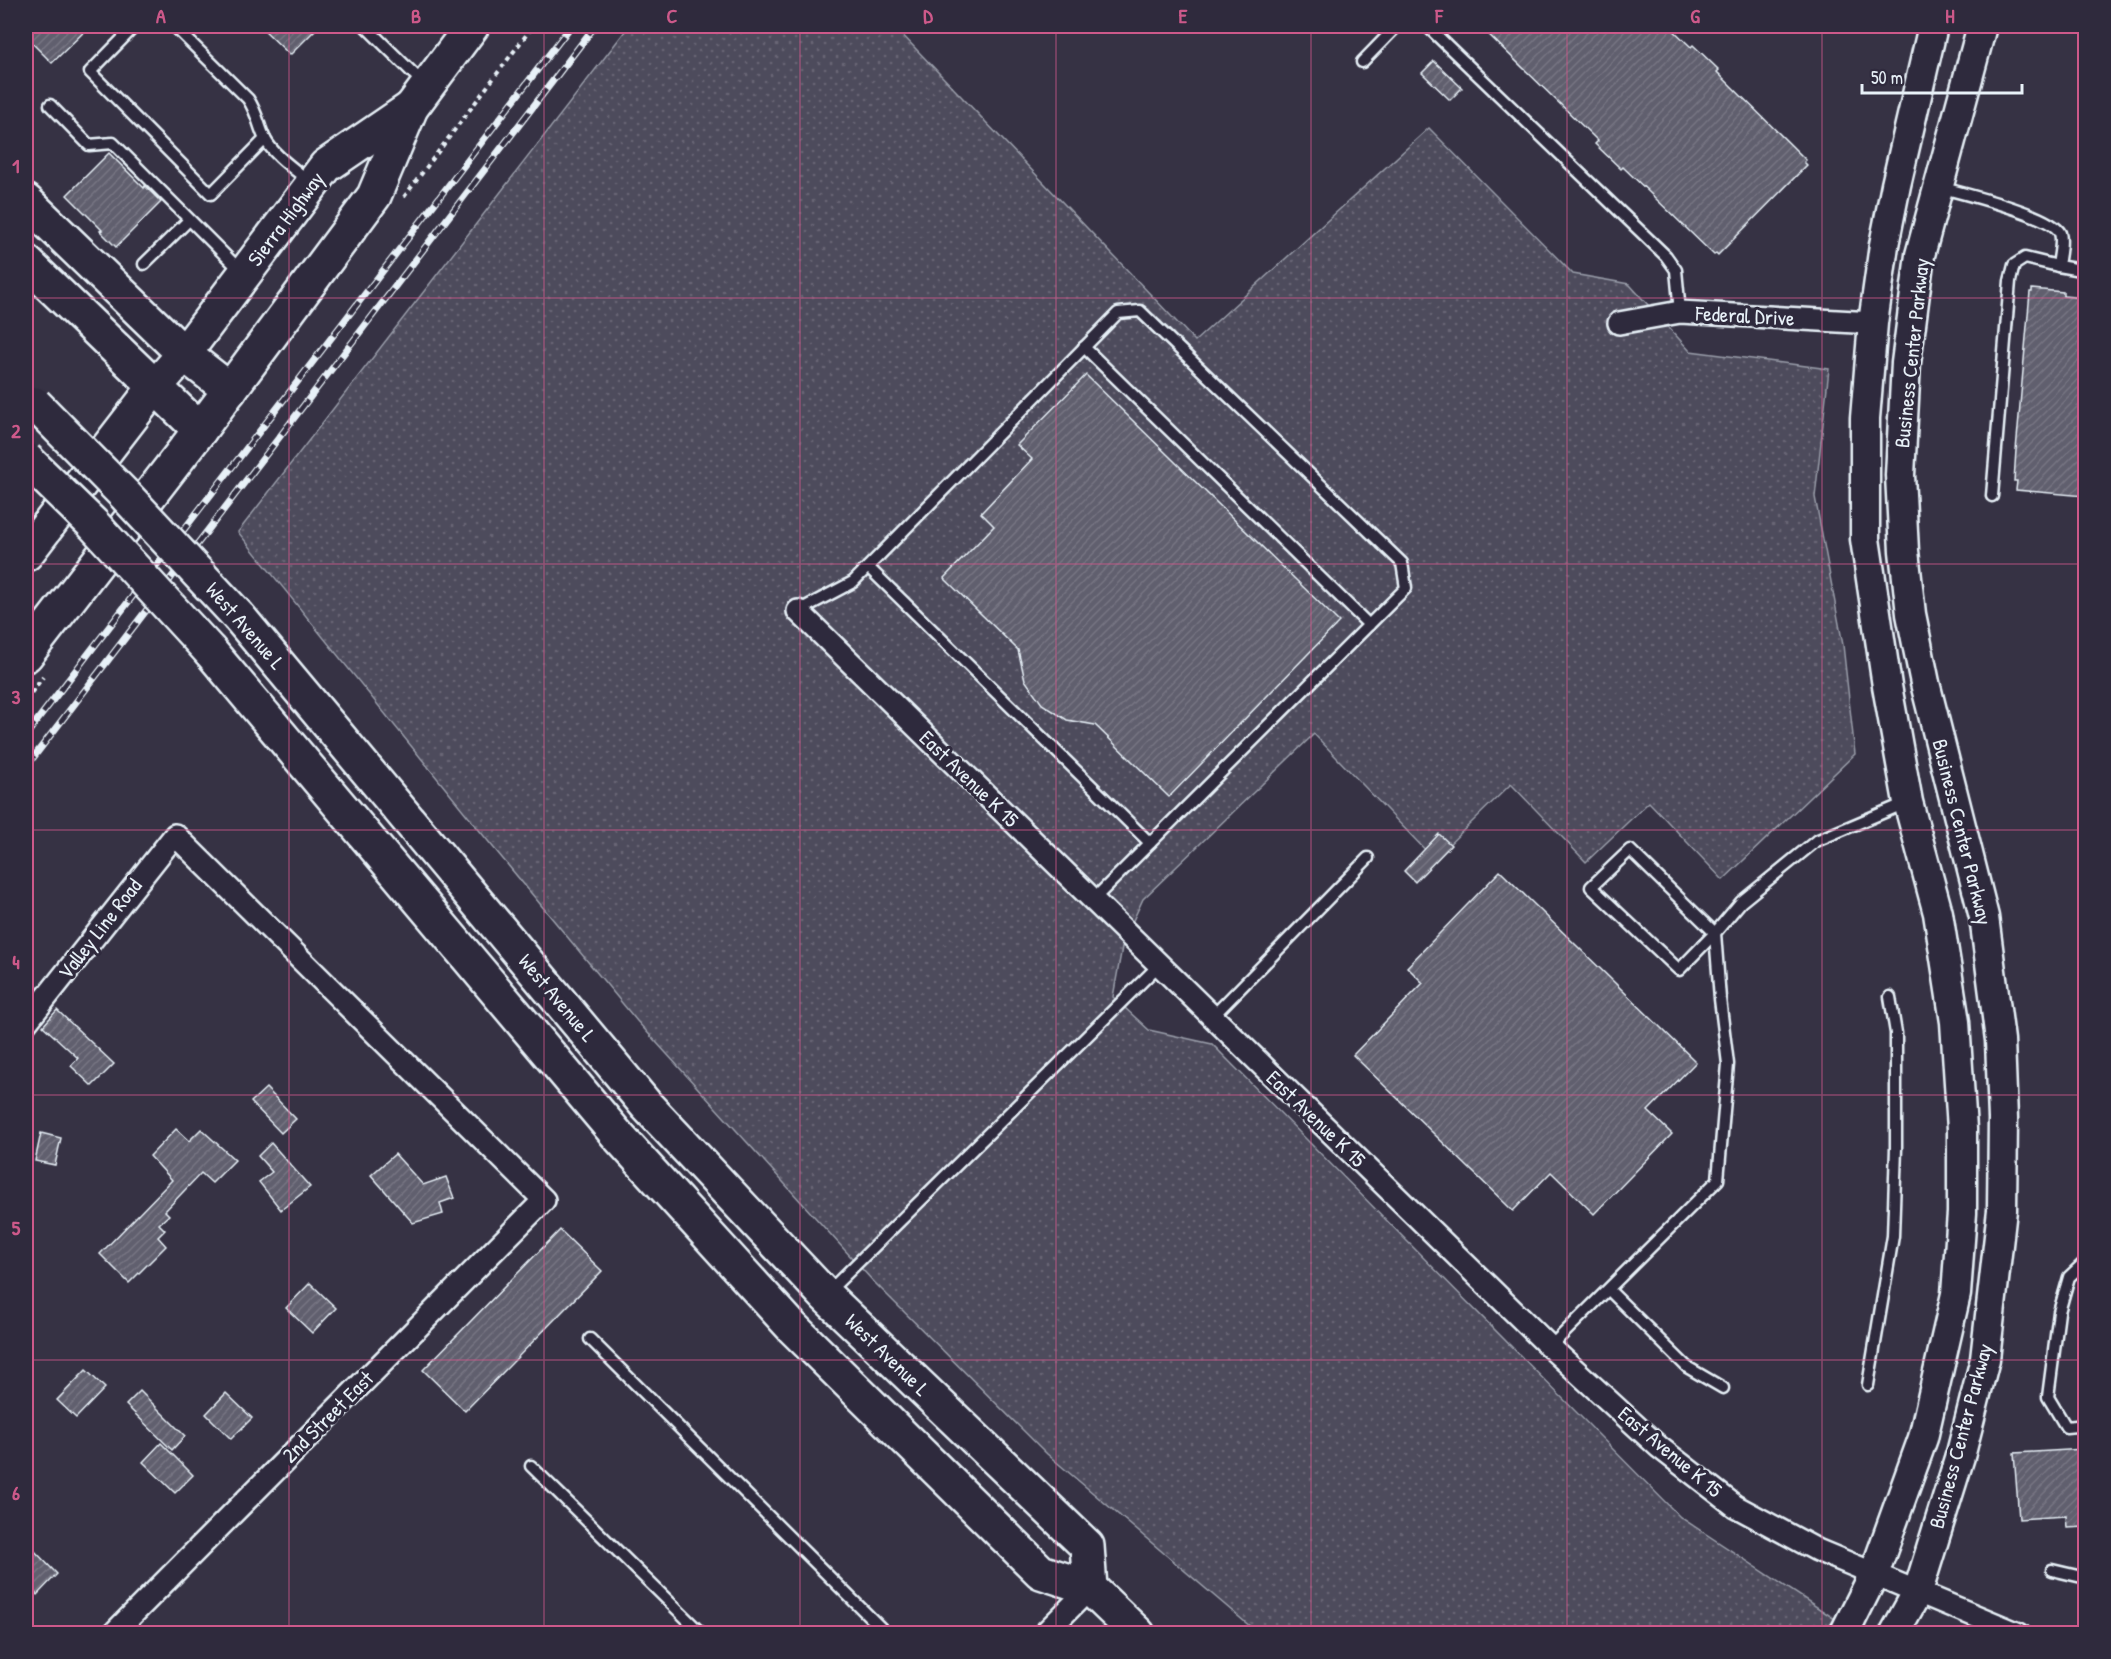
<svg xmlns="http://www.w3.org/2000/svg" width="2111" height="1659" viewBox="0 0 2111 1659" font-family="'Patrick Hand',sans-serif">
<defs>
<pattern id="grass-dots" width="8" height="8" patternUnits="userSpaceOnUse" patternTransform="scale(1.5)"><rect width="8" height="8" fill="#4d4b5c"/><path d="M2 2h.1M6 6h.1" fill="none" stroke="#676574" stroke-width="1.8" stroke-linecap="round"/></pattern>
<pattern id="building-hatch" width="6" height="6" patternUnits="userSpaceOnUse" patternTransform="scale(1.5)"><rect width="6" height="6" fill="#605e6e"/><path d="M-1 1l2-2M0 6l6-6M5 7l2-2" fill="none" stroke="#777683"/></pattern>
</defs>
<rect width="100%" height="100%" fill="#363244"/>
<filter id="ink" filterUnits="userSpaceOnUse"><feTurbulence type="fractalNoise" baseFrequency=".0167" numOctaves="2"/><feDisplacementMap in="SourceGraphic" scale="12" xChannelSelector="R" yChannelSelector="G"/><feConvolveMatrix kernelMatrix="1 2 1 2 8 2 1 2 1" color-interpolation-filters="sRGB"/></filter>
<g filter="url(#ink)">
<path fill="url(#grass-dots)" stroke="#9a9eaa" stroke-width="1.5" d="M629 26H894L1195 341 1429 128 1573 274 1629 284 1690 351 1829 369 1815 497 1843 645 1855 754 1723 880 1649 802 1586 862 1511 784 1434 859 1314 734 1143 899 1123 942 1113 997 1149 1030 1212 1044 1680 1517 1835 1619 1822 1634 1258 1633 1047 1454 872 1280 637 1021 488 841 238 532Z"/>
<g fill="url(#building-hatch)" stroke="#e8f1f8" stroke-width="1.5">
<path d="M26 26H90L52 63 26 37Z"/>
<path d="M260 26H319L290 55Z"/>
<path d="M1480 26H1669L1691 47 1693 45 1719 70 1717 72 1806 160 1804 162 1807 165 1718 255 1716 253 1714 255 1623 167 1621 169 1595 144 1598 141Z"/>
<path d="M1434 61 1462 88 1450 100 1422 73Z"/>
<path d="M109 153 144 188 145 186 161 202 116 247 100 231 102 230 67 195Z"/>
<path d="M2032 289 2063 292V296L2085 298V496L2016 490 2017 481H2014L2016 450 2030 292H2032Z"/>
<path d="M1086 375 1339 622 1169 797 1095 725 1067 720 1042 704 1025 680 1018 650 944 578 994 526 981 513 1032 459 1017 445Z"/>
<path d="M1439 834 1451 845 1415 882 1404 871Z"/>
<path d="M1500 871 1696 1062 1648 1111 1672 1134 1594 1214 1551 1172 1513 1211 1353 1055 1423 983 1407 967Z"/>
<path d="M57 1010 114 1064 92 1086 71 1066 78 1058 43 1026Z"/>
<path d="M266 1088 296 1119 281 1133 251 1102Z"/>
<path d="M176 1129 189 1141 201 1129 235 1160 212 1183 201 1173 165 1211 169 1215 159 1224 165 1230 158 1237 166 1246 129 1283 100 1254 172 1180 150 1156Z"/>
<path d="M41 1133 61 1138 55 1165 35 1161Z"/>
<path d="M271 1143 310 1187 281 1210 259 1182 272 1172 258 1156Z"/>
<path d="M395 1154 423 1185 446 1177 454 1198 440 1203 443 1214 413 1223 371 1175Z"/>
<path d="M560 1230 602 1271 465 1411 423 1370Z"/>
<path d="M310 1283 336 1308 312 1333 286 1308Z"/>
<path d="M86 1370 105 1388 76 1418 57 1400Z"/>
<path d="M140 1391 185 1436 172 1450 126 1405Z"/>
<path d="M226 1393 252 1418 231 1439 206 1414Z"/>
<path d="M161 1443 193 1475 175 1493 143 1462Z"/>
<path d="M2085 1449V1527L2067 1528 2066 1516 2019 1519 2014 1453Z"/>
<path d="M26 1542 57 1574 37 1595 26 1583Z"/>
</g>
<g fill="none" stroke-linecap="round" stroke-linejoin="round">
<g stroke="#e8f1f8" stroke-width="15">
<g id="lane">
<path d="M135 26 90 72 211 194 265 139"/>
<path d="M174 26 248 99C258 114 258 125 265 139 274 156 296 170 310 182"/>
<path d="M365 26 424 84"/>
<path d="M1427 26 1666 256 1676 270 1680 312"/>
<path d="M1362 62 1397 26"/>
<path d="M50 105 89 145 113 143 242 272"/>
<path d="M1939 187C1961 193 2052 215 2060 233 2063 241 2059 257 2058 266L2086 271"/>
<path d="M144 264 189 220"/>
<path d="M1084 347 1369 625"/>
<path d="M1992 496 2010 281 2014 265 2025 258 2058 266"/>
<path d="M868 567 1150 843"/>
<path d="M798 611 853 582 1118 313 1140 311 1402 563 1406 588 1093 900"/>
<path d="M1630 850 1715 933 1679 970 1591 887Z"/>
<path d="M1212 1017 1368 858"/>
<path d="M2086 1261 2069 1277 2059 1312 2048 1397 2066 1427 2086 1425"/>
<path d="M1609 1290 1687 1367 1723 1388"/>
<path d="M826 1294 1159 965"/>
<path d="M590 1339 887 1634"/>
<path d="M1550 1347 1718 1180 1728 1064 1720 999 1715 933 1741 902 1816 841 1908 802"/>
<path d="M1868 1385 1893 1236 1896 1148V1033L1890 997"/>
<path d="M531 1466 702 1634"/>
<path d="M2052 1570 2086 1578"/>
</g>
</g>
<g stroke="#e8f1f8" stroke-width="26">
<g id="street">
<path d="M1619 323 1680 312 1873 323"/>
<path d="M798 611 1550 1347 1659 1447 1735 1506 1817 1550 2019 1634"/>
<path d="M26 1023 175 835 544 1200 113 1634"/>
<path d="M1044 1634 1090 1588"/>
</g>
</g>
<g stroke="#e8f1f8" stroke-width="33">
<g id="secondary">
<path d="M1844 1634 1874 1574 1923 1438 1956 1294 1962 1213V1129L1955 1022 1938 913 1908 802 1887 686 1865 539V418L1873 323 1884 245 1896 185 1933 26"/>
<path d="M1894 1634 1918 1591 1961 1453 1985 1359 2002 1210 2003 1119 2000 1040 1984 917 1925 683 1911 614 1904 551 1900 475 1906 363 1920 255 1982 26"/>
</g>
</g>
<g stroke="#e8f1f8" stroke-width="38">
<g id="primary">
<path d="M26 201 184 354 230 390"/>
<path d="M26 262 200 430"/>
<path d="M26 554 154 388 184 354 326 166 411 108"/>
<path d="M239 617 647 1106 825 1295 1087 1546 1090 1588"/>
<path d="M210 651 618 1136 793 1328 1041 1572 1090 1588 1138 1634"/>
<path d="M26 655 200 430 374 196 411 108 472 26"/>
</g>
</g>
<g stroke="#e8f1f8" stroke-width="4" stroke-dasharray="4.5 4.5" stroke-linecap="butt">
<path d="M404 197 533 26"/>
<path d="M26 700 43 677"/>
</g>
<use href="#lane" stroke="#2f2a3d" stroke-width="10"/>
<use href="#street" stroke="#2f2a3d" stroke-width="21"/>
<use href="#secondary" stroke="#2f2a3d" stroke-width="28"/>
<use href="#primary" stroke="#2f2a3d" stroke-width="33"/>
<g stroke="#e8f1f8" stroke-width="7">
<g id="rail">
<path d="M26 735 571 26"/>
<path d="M26 767 595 26"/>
</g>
</g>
<use href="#rail" stroke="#2f2a3d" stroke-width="4.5" stroke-dasharray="14" stroke-linecap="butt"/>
<g stroke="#e8f1f8" stroke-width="38" stroke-linecap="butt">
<g id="primary-bridge">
<path d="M35 404 126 496 239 617"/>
<path d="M26 459 93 524 210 651"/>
</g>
</g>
<use href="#primary-bridge" stroke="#2f2a3d" stroke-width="33"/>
</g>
</g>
<path fill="none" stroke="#cd598a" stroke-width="1.5" stroke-opacity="0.55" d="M289 26V1634M544 26V1634M800 26V1634M1056 26V1634M1311 26V1634M1567 26V1634M1822 26V1634M26 298H2086M26 564H2086M26 830H2086M26 1095H2086M26 1360H2086"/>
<g text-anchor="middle" stroke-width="6" stroke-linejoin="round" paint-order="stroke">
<g font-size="21" fill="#e8f1f8" stroke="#2f2a3d">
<text transform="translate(286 219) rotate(-53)" y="7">Sierra Highway</text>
<text transform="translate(1745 316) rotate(3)" y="7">Federal Drive</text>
<text transform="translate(1912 353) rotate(-84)" y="7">Business Center Parkway</text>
<text transform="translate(245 626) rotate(49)" y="7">West Avenue L</text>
<text transform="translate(969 779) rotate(44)" y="7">East Avenue K 15</text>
<text transform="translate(1962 832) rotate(76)" y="7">Business Center Parkway</text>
<text transform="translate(100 929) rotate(-52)" y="7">Valley Line Road</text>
<text transform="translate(557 998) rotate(50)" y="7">West Avenue L</text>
<text transform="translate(1316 1119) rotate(44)" y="7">East Avenue K 15</text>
<text transform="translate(887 1355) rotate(44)" y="7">West Avenue L</text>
<text transform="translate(328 1417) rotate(-45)" y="7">2nd Street East</text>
<text transform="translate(1961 1436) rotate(-75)" y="7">Business Center Parkway</text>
<text transform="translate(1670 1452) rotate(40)" y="7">East Avenue K 15</text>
</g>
</g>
<rect width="2111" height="1659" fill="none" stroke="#2f2a3d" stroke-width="66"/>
<path d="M1862 84v9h160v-9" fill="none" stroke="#e8f1f8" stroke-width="3"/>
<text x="1871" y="84" font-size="18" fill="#e8f1f8" stroke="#2f2a3d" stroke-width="4.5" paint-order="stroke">50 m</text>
<rect x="33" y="33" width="2045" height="1593" fill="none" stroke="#cd598a" stroke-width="2"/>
<g font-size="20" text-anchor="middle" font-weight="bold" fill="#cd598a">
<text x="161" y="23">A</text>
<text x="416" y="23">B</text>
<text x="672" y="23">C</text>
<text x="928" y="23">D</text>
<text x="1183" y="23">E</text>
<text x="1439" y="23">F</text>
<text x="1695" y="23">G</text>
<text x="1950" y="23">H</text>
<text x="16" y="173">1</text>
<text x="16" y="438">2</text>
<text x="16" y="704">3</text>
<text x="16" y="969">4</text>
<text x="16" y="1235">5</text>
<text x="16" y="1500">6</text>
</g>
</svg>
